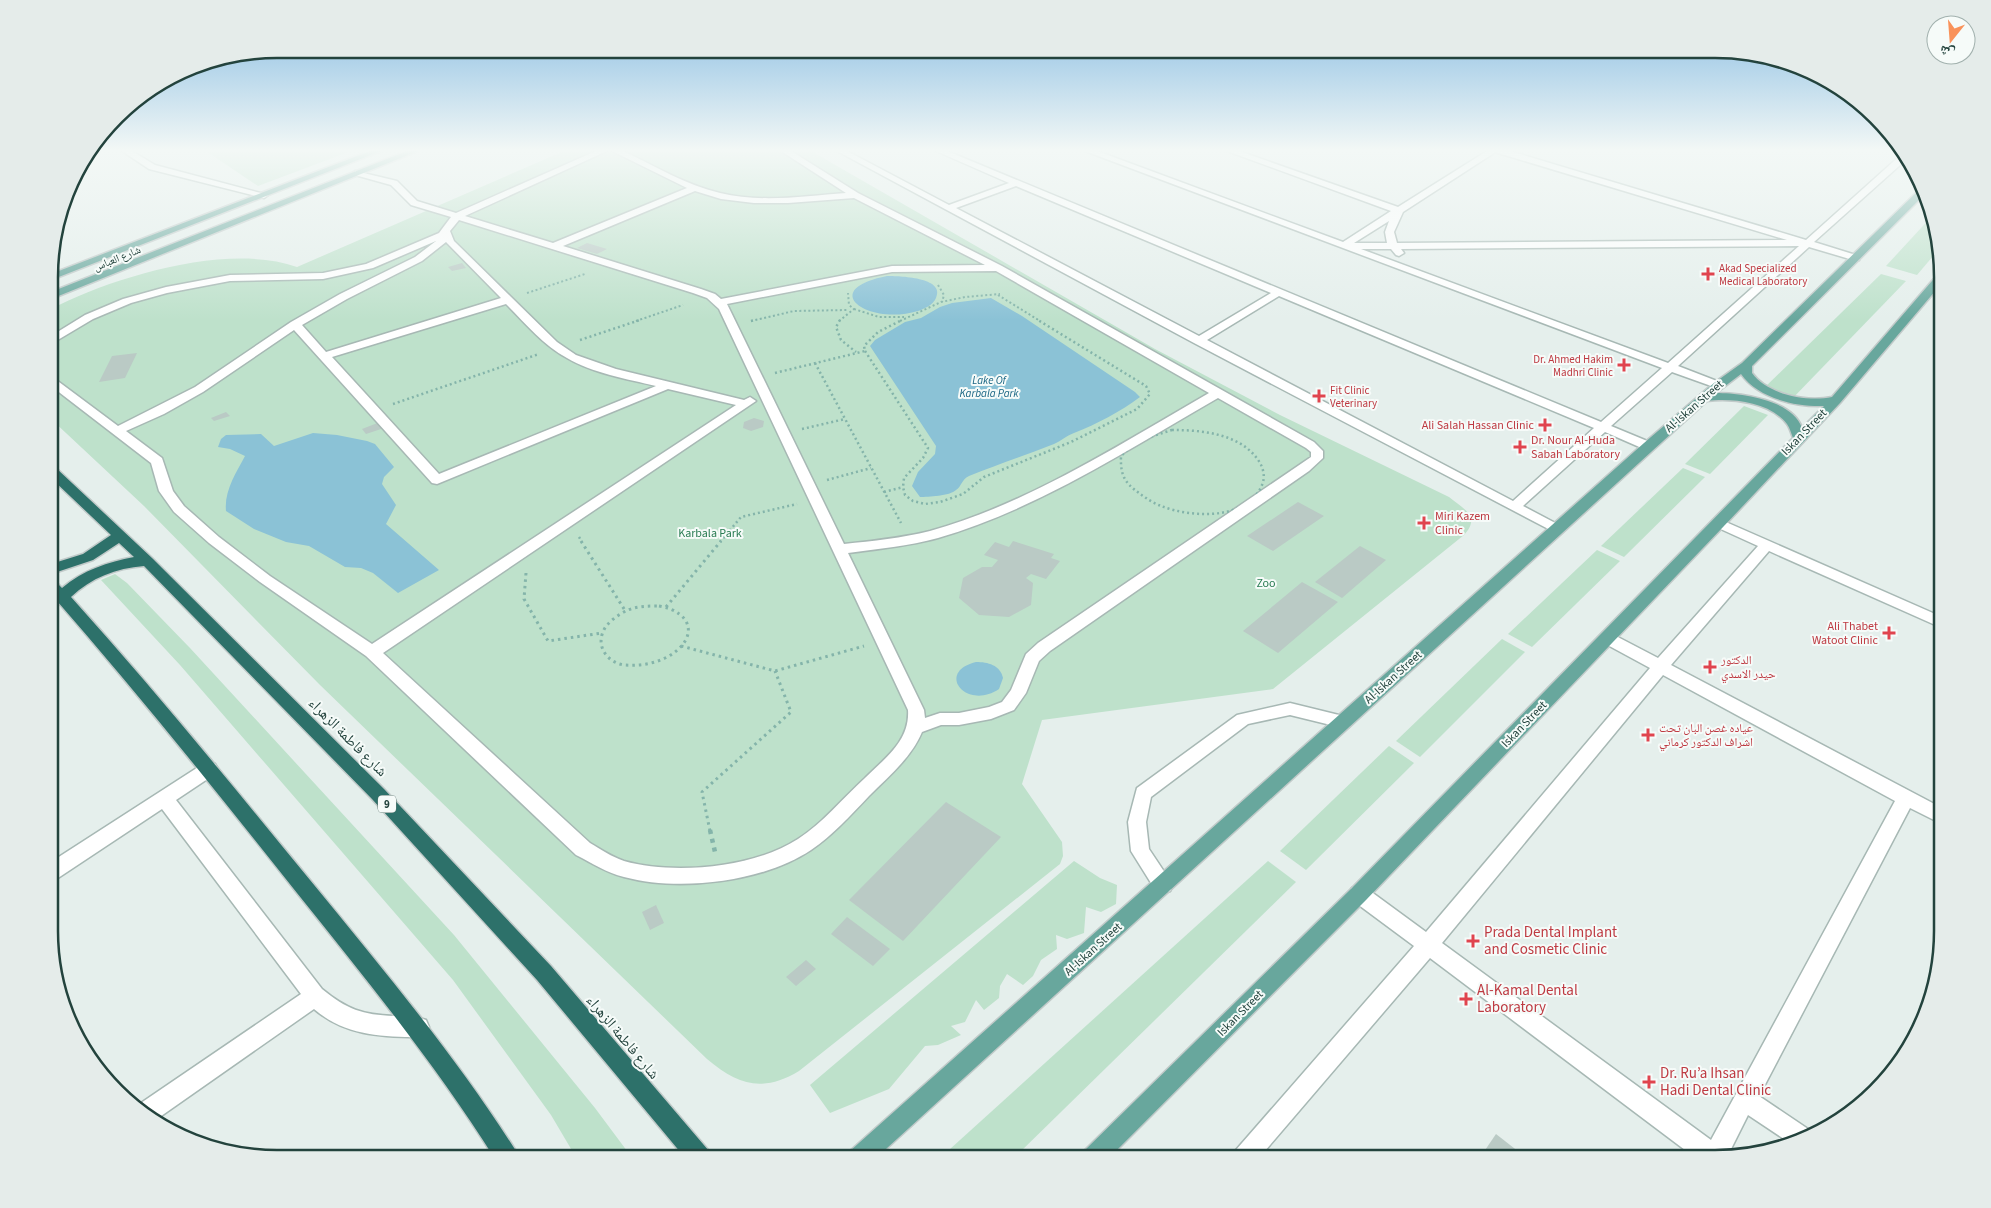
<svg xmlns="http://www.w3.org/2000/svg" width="1991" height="1208" viewBox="0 0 1991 1208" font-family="'Source Sans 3','Noto Naskh Arabic',sans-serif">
<rect width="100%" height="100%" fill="#e5efec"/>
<g fill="#bee1cb">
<path d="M206 151H351L258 186Z"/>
<path d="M564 151H811L1155 349 1280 415 1449 497C1462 508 1482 516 1464 535L1273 689 1042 720 1022 784 1062 842 1063 856 1060 864 799 1071C762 1093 738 1085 707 1059L320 685 144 506 51 419V309L59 305C121 275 230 243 297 267Z"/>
<path d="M1933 215 1939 249 1917 275 1886 266Z"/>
<path d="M1881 274 1906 281 1790 401 1761 391Z"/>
<path d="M1744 406 1768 415 1710 474 1685 464Z"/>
<path d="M1683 468 1705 477 1624 557 1601 546Z"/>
<path d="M1597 550 1620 561 1532 647 1508 634Z"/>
<path d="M115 574 127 583 190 648 454 935 595 1108 633 1159H577L551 1115 453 980 180 665 101 580Z"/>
<path d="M1502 639 1525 652 1420 757 1396 741Z"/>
<path d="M1389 746 1414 763 1306 870 1280 851Z"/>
<path d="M1074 861 1100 878 1117 885 1116 904 1101 912 1086 907 1084 933 1067 939 1056 935 1057 949 1041 960 1033 976 1023 985 1007 974 1000 986 999 998 984 1010 976 1000 965 1022 951 1026 961 1035 938 1045 925 1046 889 1089 830 1113 810 1085Z"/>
<path d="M1268 861 1296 882 1013 1159H939Z"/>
</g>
<g fill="#8bc2d6">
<path d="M887 276C898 276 946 277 936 298 933 305 924 309 918 311 869 326 816 290 887 276Z"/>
<path d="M991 298 1022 316 1135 392 1140 397C1120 412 1097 424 1074 433 1066 436 1061 441 1054 444 1026 455 996 465 969 476 961 480 962 486 956 490 950 496 928 497 920 497L912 486 918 472 935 454 936 446 870 346 875 340 905 322 921 318 940 307 952 303Z"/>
<path d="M313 433 337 435 367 441 375 444 394 467 384 477 382 484 396 505 386 524 439 570 398 593 373 573 361 568 345 567 309 546 286 542 254 529 226 511C224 491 236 473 245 456L230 449 218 447 221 439 226 435 261 434 274 446Z"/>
<path d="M976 662C988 662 1000 665 1003 678L999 689C966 711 935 672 976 662Z"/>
</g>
<g fill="#bacac5">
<path d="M587 243 607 249 597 254 577 248Z"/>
<path d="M462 263 466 268 452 271 448 267Z"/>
<path d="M137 353 125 378 99 382 112 356Z"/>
<path d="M226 412 230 416 214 421 211 418Z"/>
<path d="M754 418 764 421 763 427 751 431 743 428 744 422Z"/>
<path d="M380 422 384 428 366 434 362 429Z"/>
<path d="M1298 502 1324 516 1273 551 1247 536Z"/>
<path d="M1013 541 1054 554 1051 558 1060 561 1046 579 1031 574 1026 578 1033 583 1031 605 1009 617 979 615 959 598 963 578 982 567H992L998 560 984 555 995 542 1009 547Z"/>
<path d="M1360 546 1386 560 1342 598 1315 582Z"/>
<path d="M1302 582 1338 602 1278 653 1243 631Z"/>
<path d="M946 802 1001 837 903 941 849 900Z"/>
<path d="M656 905 664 923 650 930 642 912Z"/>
<path d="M847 917 890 949 873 966 831 934Z"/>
<path d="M806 960 816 969 796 986 786 977Z"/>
<path d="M1496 1134 1528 1159H1479Z"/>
</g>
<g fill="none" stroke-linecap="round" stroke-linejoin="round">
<g stroke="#a7b8b4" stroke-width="3">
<g id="minor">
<path d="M122 151H132L155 165 268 195 264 198 149 169Z"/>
<path d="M596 151H607L465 216 553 243 687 188 612 151H623C655 166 686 185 720 193 761 203 805 196 846 193L781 151H791L858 193 1002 266 1314 442 1323 451V458L1309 471 1050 651 1039 661 1026 693 1014 710 991 719 959 725H941L922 732C911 758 889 776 869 796 851 815 833 835 811 850 763 882 680 892 624 877 607 873 592 863 576 855L366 656 260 582 209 543 174 512 159 491 151 463 51 386V378L55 379 118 426 195 387 291 322 340 294 415 257 436 241 373 268 323 279 230 281 167 293 131 303 93 319 51 344V336L85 315 123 299 166 287 230 275 323 273 366 264 439 233 451 217 411 205 391 185 355 175V171L397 181 417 201 456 213ZM695 191 721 199 754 203H788L854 198 985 265 892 266 721 299 715 294 701 289 563 246ZM459 220 693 293 707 298 719 309 908 710C910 741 885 758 865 778 843 798 823 823 798 839 753 868 674 875 624 861 612 857 600 849 590 843L383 653 756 401 750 397 744 400 616 369 576 355 557 342 454 241 450 231ZM446 242 501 298 326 352 302 325 347 299 422 261ZM996 271 1209 393C1122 443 1028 504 930 531 902 538 873 541 844 544L727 304 892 272ZM506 304C525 323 543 345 567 358 592 373 627 379 656 386L439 474 332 357ZM294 330 432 483 437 484 668 389 736 405 372 644 270 576 219 537 184 506 173 491 162 458 126 431 164 414 203 392ZM1218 398 1306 448 1311 452V457L1038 643 1026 654 1011 690 1002 702 989 707 959 713H940L925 718 924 710 848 553C878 549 909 546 938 538 1038 509 1129 449 1218 398Z"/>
<path d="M837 151H847L949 205 1009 183 936 151H947L1601 422 1662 368 1085 151H1097L1343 242 1391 211 1227 151H1239L1398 207 1487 151H1510L1806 240 1903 153H1905L1908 158 1814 242 1859 256V260H1853L1809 247 1678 366 1722 383 1724 385 1722 387H1714L1672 372 1611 426 1652 443 1654 446 1652 449H1644L1605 432 1523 506 1561 526 1563 529 1561 532 1556 533 1194 343ZM1497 151 1498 153 1787 240 1397 243 1394 232 1403 212ZM1016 186 1271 293 1199 336 956 208ZM1389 221 1385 232 1387 243H1354ZM1799 246 1668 363 1361 249H1391L1396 255 1399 256 1404 253 1401 249ZM1279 296 1594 428 1513 501 1207 340Z"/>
<path d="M1719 519 1942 617V628L1769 551 1671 665 1942 808V824L1910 808 1759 1096 1808 1129 1810 1134 1787 1141 1748 1115 1726 1159H1697L1430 958 1258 1159H1231L1235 1151 1414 946 1352 900 1349 894 1352 888 1359 886 1366 888 1426 932 1650 668 1602 642 1599 638 1602 634 1607 633 1612 634 1658 658 1758 546 1714 526 1712 523 1714 520ZM1663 675 1895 801 1711 1140 1442 943Z"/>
<path d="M1290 703 1343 716 1349 717 1351 722 1349 727 1343 728 1290 715 1248 724 1151 797 1146 822 1149 849 1173 885 1170 891 1163 893 1156 891 1131 851 1128 822 1137 788 1237 715Z"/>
<path d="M209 762 215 764 218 769 215 774 176 800 322 989C346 1009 363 1015 394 1016 405 1017 415 1016 426 1020L429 1027 426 1034 418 1037C380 1037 344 1035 314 1009L154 1121 138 1105 301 994 162 809 58 878 51 880V862L203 764Z"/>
</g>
</g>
<g stroke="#c1cac9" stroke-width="3">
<g id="major">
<path d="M370 151H381L51 280V274Z"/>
<path d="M407 151H418L51 299V292Z"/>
<path d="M1921 188H1923L1925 194 1752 366V373C1768 395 1807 402 1832 397L1938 274 1942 273V283L1840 403 1724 526 1366 900 1108 1159H1080L1084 1151 1352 888 1793 438C1791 433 1790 428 1787 424 1770 402 1732 398 1707 401L875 1159H846L850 1151 1644 443 1714 383 1742 363ZM1741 374C1758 398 1795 407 1824 406L1802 428C1793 400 1741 393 1716 393Z"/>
</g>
</g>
<g stroke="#c1cac9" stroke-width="3">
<path id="highway" d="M51 467 56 468 152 558 384 789 551 966 709 1151 713 1159H686L537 980 372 799 144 566C116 568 91 578 71 597 154 689 232 785 310 880 382 968 455 1055 516 1151L520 1159H495C436 1065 366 979 297 893 217 792 135 690 51 594V580L56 582 62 588C83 570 108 562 134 557L119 543 93 560 51 574V564L83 554 111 535 51 478Z"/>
</g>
<g stroke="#84b4aa" stroke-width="2" stroke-dasharray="2 2.5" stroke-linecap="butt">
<path d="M938 285 944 295 942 302"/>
<path d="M527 293 585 274"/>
<path d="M998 295 1040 321"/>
<path d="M854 309 879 317H904"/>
<path d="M636 321 683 305"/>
<path d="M751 321 794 311 848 310"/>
<path d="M839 321 854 309 849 305 848 293"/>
<path d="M900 321 941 302 965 297 1000 294"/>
</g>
<g stroke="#84b4aa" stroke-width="2.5" stroke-dasharray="2 3" stroke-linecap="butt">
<path d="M840 320 836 327 841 340 856 352"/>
<path d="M751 321 756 320"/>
<path d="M580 340 640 320"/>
<path d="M865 351 928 448 923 458 904 478 903 487 905 495 913 501 925 504 940 502 963 494 984 477 1071 442 1137 409 1150 394 1146 386 1038 320"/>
<path d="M815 363 901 523"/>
<path d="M775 373 865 351 864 346 878 332 902 320"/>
<path d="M393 404 539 354"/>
<path d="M802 429 845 419"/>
<path d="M1172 430C1203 430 1243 434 1260 463 1264 470 1265 478 1262 485 1246 525 1174 518 1146 498 1127 485 1120 479 1121 456L1137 441Z"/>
<path d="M827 480 871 468"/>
<path d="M884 492 903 487"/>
<path d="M579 537 582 542"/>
<path d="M720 542 741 517 797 504"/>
</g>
<g stroke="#84b4aa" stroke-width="3" stroke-dasharray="2.5 4" stroke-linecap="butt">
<path d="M581 541 626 612"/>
<path d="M526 573 524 599 548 641 602 633"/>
<path d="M659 606C693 612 699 638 669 656 655 664 639 666 624 665 609 663 596 648 603 632 606 623 619 614 628 610 638 606 648 606 659 606Z"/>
<path d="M666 607 721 541"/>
<path d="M681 646 775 671 864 646"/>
<path d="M710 831 702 792 791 712 775 671"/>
</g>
<path stroke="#84b4aa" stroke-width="4.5" stroke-dasharray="4 5" stroke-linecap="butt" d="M710 830 715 852"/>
<use href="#minor" fill="#fff" fill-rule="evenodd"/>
<use href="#major" fill="#68a79d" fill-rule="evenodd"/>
<use href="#highway" fill="#2d716a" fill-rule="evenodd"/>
</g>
<linearGradient id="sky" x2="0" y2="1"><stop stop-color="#83bae1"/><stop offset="0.47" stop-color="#f3f8f6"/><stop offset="1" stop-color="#f3f8f6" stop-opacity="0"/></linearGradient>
<rect width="1991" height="320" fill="url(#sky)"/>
<g fill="#e0444e" stroke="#f6fbf9" stroke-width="2">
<path d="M1705.5 266.5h5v5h5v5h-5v5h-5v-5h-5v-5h5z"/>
<path d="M1621.5 357.5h5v5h5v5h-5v5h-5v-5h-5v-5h5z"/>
<path d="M1316.5 388.5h5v5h5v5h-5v5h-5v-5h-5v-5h5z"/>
<path d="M1542.5 417.5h5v5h5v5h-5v5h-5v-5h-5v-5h5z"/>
<path d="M1517.5 439.5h5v5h5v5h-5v5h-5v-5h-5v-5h5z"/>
<path d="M1421.5 515.5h5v5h5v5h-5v5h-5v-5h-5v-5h5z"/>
<path d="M1886.5 625.5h5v5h5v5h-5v5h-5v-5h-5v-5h5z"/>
<path d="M1707.5 659.5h5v5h5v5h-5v5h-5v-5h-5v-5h5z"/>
<path d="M1645.5 727.5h5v5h5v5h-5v5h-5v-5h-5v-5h5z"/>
<path d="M1470.5 933.5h5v5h5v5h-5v5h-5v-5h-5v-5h5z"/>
<path d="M1463.5 991.5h5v5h5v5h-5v5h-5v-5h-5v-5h5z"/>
<path d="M1646.5 1074.5h5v5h5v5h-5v5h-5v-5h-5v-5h5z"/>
</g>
<g text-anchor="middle" stroke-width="4" stroke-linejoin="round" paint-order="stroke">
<g font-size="11" fill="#23433d" stroke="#f6fbf9">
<text transform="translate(117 258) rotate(-22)" y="4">شارع العباس</text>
</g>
<g font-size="11" fill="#be3a42" stroke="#f6fbf9" text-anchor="start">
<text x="1719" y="272">Akad Specialized<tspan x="1719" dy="13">Medical Laboratory</tspan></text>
<text x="1613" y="363" text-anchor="end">Dr. Ahmed Hakim<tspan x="1613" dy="13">Madhri Clinic</tspan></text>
<text x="1330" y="394">Fit Clinic<tspan x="1330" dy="13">Veterinary</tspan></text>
</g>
<g font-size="11" font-style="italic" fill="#196583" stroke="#f6fbf9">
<text x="989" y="384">Lake Of<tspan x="989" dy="13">Karbala Park</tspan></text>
</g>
<rect fill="#f6fbf9" stroke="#627a75" stroke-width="1" x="378" y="795.5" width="18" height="17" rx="4"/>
<g font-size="11" font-weight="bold" fill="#23433d">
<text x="387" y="808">9</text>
</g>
<g font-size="12" fill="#23433d" stroke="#f6fbf9">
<text transform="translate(1694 406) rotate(-41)" y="4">Al-Iskan Street</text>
<text transform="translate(1804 432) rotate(-46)" y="4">Iskan Street</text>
<text transform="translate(1393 677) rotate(-42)" y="4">Al-Iskan Street</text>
<text transform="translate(1524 724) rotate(-46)" y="4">Iskan Street</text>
<text transform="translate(1093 949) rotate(-42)" y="4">Al-Iskan Street</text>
<text transform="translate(1240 1013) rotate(-45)" y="4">Iskan Street</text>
</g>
<g font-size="12" fill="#be3a42" stroke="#f6fbf9" text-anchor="start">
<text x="1534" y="429" text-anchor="end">Ali Salah Hassan Clinic</text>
<text x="1531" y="444">Dr. Nour Al-Huda<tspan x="1531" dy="14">Sabah Laboratory</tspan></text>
<text x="1435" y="520">Miri Kazem<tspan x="1435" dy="14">Clinic</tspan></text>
<text x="1878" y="630" text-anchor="end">Ali Thabet<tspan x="1878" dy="14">Watoot Clinic</tspan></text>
<text x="1721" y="664">الدكتور<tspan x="1721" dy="14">حيدر الاسدي</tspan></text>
<text x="1659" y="732">عياده غصن البان تحت<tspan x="1659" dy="14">اشراف الدكتور كرماني</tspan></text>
</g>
<g font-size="12" fill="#2a7c53" stroke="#f6fbf9">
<text x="710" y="537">Karbala Park</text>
<text x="1266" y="587">Zoo</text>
</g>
<g font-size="15" fill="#23433d" stroke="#f6fbf9">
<text transform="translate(348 737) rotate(45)" y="5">شارع فاطمة الزهراء</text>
<text transform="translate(623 1037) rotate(50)" y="5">شارع فاطمة الزهراء</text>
</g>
<g font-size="15" fill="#be3a42" stroke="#f6fbf9" text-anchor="start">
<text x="1484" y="937">Prada Dental Implant<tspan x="1484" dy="17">and Cosmetic Clinic</tspan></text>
<text x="1477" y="995">Al-Kamal Dental<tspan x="1477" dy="17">Laboratory</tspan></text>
<text x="1660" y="1078">Dr. Ru’a Ihsan<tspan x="1660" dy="17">Hadi Dental Clinic</tspan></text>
</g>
</g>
<path d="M0 0H1991V1208H0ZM277 58H1715A219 219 0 0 1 1934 277V931A219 219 0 0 1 1715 1150H277A219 219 0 0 1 58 931V277A219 219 0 0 1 277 58Z" fill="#e5ecea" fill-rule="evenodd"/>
<path fill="none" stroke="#23433d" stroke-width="2.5" d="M277 58H1715A219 219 0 0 1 1934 277V931A219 219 0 0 1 1715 1150H277A219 219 0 0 1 58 931V277A219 219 0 0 1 277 58Z"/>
<g transform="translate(1951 40) rotate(197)"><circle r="24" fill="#f6fbf9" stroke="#a2b1ae"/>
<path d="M0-4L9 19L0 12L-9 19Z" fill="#f9925a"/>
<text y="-8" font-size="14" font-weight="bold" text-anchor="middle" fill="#23433d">ش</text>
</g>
</svg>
